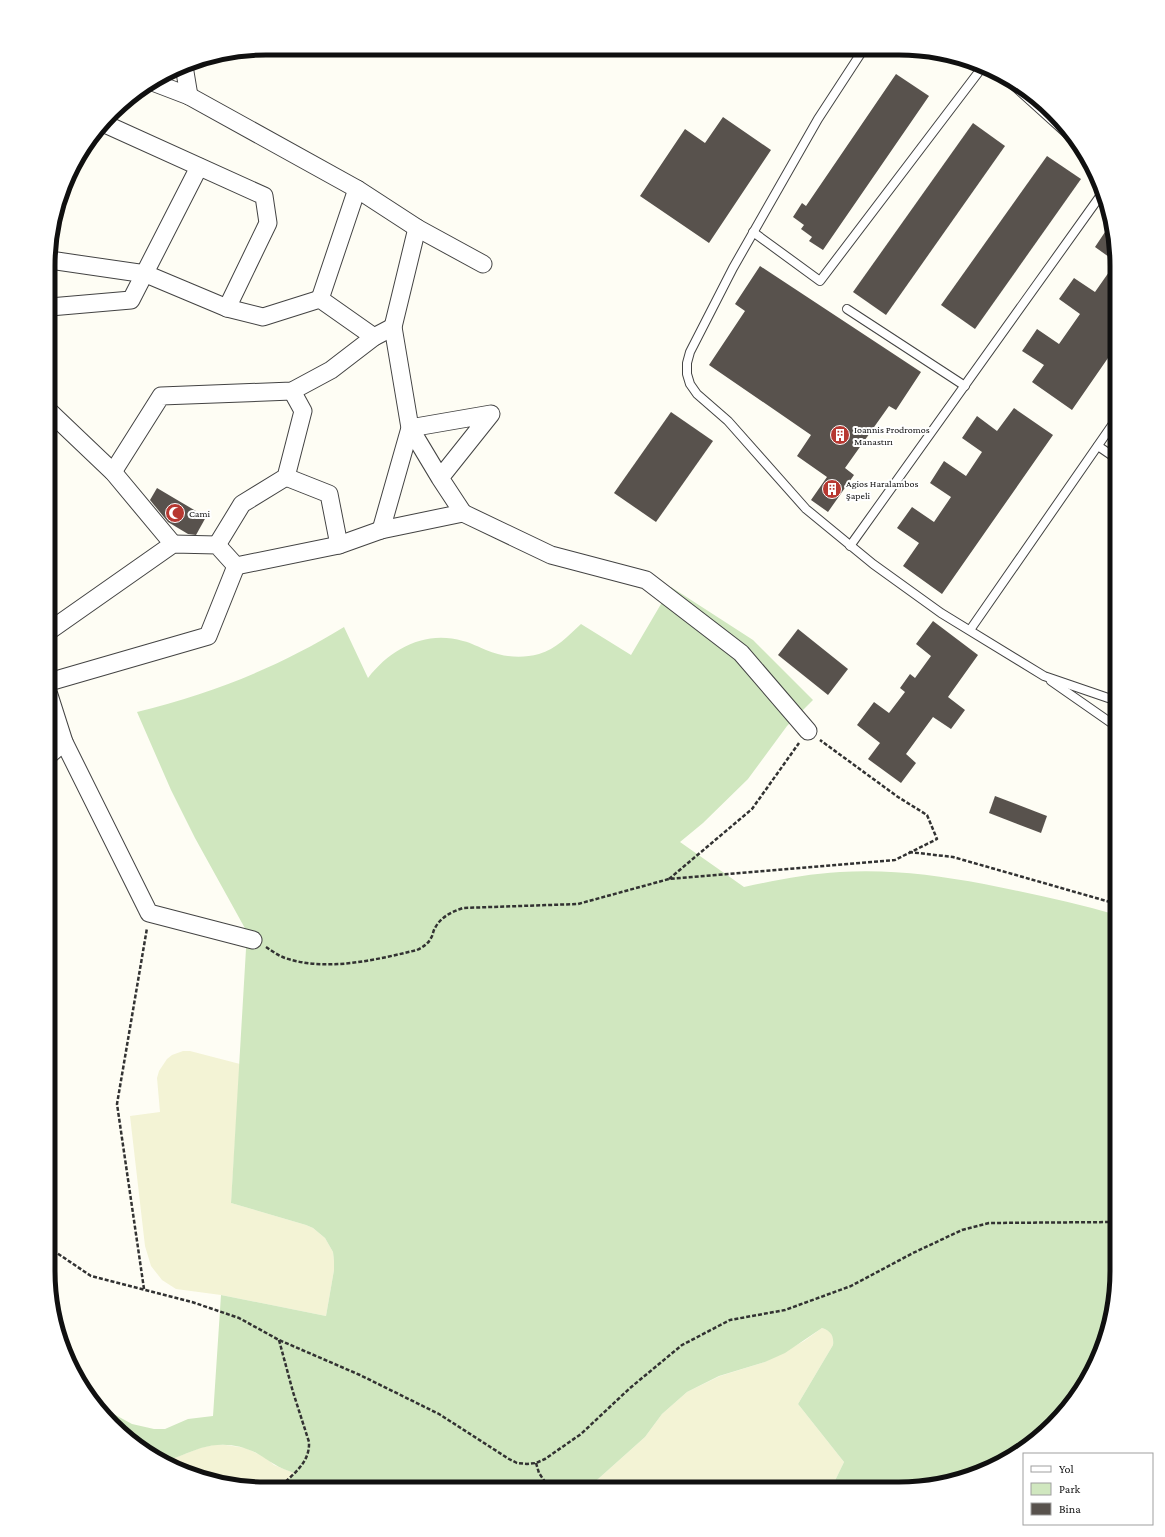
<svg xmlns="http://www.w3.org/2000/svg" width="1165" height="1537" viewBox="0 0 1165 1537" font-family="'Crimson Pro',serif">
<rect width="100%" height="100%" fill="#fefdf4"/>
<g fill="#f3f3d5">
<path d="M183 1051H190L240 1064 231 1203 306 1225 313 1228 325 1238 333 1252 334 1261V1270L326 1316 221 1295 176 1289 162 1280 151 1266 145 1246 130 1116 160 1112 157 1078 159 1071 167 1059 172 1055Z"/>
<path d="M822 1328 827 1330 831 1333 833 1337V1345L798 1404 844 1462 831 1489 588 1488 645 1437 662 1414 687 1392 720 1376 765 1362 804 1341Z"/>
<path d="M213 1445H226L246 1448 266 1458 274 1465 294 1473 282 1487H238L196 1477 163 1461 177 1457 200 1448Z"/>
</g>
<path fill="#d0e7bf" d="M671 587 753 640 813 700 787 726 748 779 703 823 680 842 744 887C776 880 807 874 840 872 889 869 936 875 984 884 1029 893 1073 902 1117 915V1285L1105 1341 1080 1392 1043 1435 996 1466 955 1482 899 1489H831L844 1462 798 1404 833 1345C834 1336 831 1331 822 1328L785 1353 765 1362 719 1376 687 1392 662 1414 645 1437 588 1488 330 1487 312 1480 304 1487H282L294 1473C287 1470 280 1468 274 1464 268 1461 264 1457 258 1454 241 1444 220 1442 201 1448 188 1452 176 1459 163 1461L145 1452 102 1415 77 1377 83 1381 99 1403 110 1412 132 1424 154 1429H165L188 1419 213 1416 221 1295 326 1316 334 1270V1261L333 1252 325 1238 313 1228 306 1225 231 1203 247 932 195 838 171 790 137 712C213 693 277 668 344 627L368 678C391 648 426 630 463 641 472 643 478 647 486 650 503 657 521 659 539 654 556 649 568 636 581 624L631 655Z"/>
<g fill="#58524d">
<path d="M896 74 929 96 823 250 809 241 812 237 801 229 804 225 793 217 802 203 806 206Z"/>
<path d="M723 117 771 150 709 243 640 196 685 129 705 143Z"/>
<path d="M973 123 1005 146 886 315 853 292Z"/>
<path d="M1047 156 1081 179 975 329 941 305Z"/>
<path d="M1111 223 1117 266V345L1072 410 1032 382 1044 365 1022 351 1037 329 1059 344 1080 314 1059 299 1074 278 1095 292 1116 262 1095 247Z"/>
<path d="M760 266 921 372 896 410 889 406 845 468 854 475 828 512 811 500 827 477 797 456 811 435 709 365 745 311 735 304Z"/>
<path d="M1014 408 1053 435 942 594 903 566 919 543 897 528 912 507 934 522 951 497 930 483 944 461 966 476 982 452 962 438 977 416 997 431Z"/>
<path d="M671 412 713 441 656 522 614 493Z"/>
<path d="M157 488 206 517 196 535 188 534 168 522 150 500Z"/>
<path d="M933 621 978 655 948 697 965 710 951 729 933 717 906 754 916 763 901 783 868 759 880 743 857 725 874 702 889 713 905 692 900 688 910 674 915 678 931 656 916 644Z"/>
<path d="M798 629 848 669 828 695 778 655Z"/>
<path d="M995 796 1047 816 1041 833 989 813Z"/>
</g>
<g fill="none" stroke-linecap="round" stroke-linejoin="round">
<g stroke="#434343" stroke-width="10">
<g id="service">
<path d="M863 50 818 119 733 268 690 352 687 363V374L690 384 697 394 728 421 806 509 873 564 941 613 1044 676 1117 701"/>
<path d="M1003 76 1076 142"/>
<path d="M753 232 820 281 984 65"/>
<path d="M847 309 965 386"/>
<path d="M1098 446 1117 459"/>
<path d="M850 546 1103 192"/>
<path d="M970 630 1117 418"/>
<path d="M1051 681 1117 727"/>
</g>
</g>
<g stroke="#434343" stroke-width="19">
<g id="minor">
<path d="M184 66 189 96"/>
<path d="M155 83 189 96 357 189 417 228 483 264"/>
<path d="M105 124 264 196 268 223 227 308"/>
<path d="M50 260 146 274 227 308 263 317 320 299 374 337"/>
<path d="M320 299 357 189"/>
<path d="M50 307 131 300 199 167"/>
<path d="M50 412 113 472 173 544"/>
<path d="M113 472 161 396 292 391 331 370 374 337 393 327"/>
<path d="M286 477 329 494 339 545"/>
<path d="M440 478 491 414 410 428 440 478 463 513"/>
<path d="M381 530 410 428 393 327 417 228"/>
<path d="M217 545 242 504 286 477 303 411 292 391"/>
<path d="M49 631 173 544 217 545 236 566 339 545 381 530 463 513 551 555 646 580 741 653 808 731"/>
<path d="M49 682 208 636 236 566"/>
<path d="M49 695 64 742 149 913 253 940"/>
<path d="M49 755 64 742"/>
</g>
</g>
<g stroke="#323232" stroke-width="2.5" stroke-dasharray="4 2" stroke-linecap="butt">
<path d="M909 852 953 857 1117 904"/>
<path d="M669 879 752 809 799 743"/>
<path d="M266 947C272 951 279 956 285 958 327 972 375 960 417 950 423 947 428 944 431 938 433 935 433 931 435 928 441 917 451 912 463 908L578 904 669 879 895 860 937 839 927 815 898 797 820 740"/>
<path d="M48 1247 91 1276 192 1302 239 1318 279 1340 360 1375 439 1414 509 1459 517 1463 527 1464 536 1463 545 1459 581 1434 630 1388 682 1345 730 1320 785 1310 851 1286 913 1253 962 1230 989 1223 1117 1222"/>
<path d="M144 1289 117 1104 147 928"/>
<path d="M279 1340 293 1392 309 1442C310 1463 293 1474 280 1487"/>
<path d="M536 1463 539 1473 549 1488"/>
</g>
<use href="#service" stroke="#fff" stroke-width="8"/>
<use href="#minor" stroke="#fff" stroke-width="17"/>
</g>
<defs>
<g id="building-disc" transform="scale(1)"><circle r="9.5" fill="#b73831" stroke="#fff"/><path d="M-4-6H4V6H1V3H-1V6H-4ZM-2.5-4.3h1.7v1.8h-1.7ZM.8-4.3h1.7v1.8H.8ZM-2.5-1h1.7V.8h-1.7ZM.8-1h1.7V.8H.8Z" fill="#fff"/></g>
<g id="mosque-disc" transform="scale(1)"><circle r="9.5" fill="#b73831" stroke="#fff"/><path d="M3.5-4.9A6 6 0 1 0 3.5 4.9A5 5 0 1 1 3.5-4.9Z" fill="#fff"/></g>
</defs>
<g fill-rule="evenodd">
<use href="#building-disc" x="840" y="435"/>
<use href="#building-disc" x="832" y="489"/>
<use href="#mosque-disc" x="175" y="513"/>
</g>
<g text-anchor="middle" stroke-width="4" stroke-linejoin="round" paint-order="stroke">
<g font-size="10" fill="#101010" stroke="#fff" text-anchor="start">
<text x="854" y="433">Ioannis Prodromos<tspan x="854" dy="12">Manastırı</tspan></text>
<text x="846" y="487">Agios Haralambos<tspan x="846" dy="12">Şapeli</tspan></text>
<text x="189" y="517">Cami</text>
</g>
</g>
<path d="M0 0H1165V1537H0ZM266 55H899A211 211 0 0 1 1110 266V1271A211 211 0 0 1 899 1482H266A211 211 0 0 1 55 1271V266A211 211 0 0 1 266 55Z" fill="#fff" fill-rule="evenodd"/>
<path fill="none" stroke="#101010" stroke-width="5" d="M266 55H899A211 211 0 0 1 1110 266V1271A211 211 0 0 1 899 1482H266A211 211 0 0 1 55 1271V266A211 211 0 0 1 266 55Z"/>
<rect x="1023" y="1453" width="130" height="72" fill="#ffffff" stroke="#9f9f9f"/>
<rect x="1031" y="1466" width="20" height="6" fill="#ffffff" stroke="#9f9f9f"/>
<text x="1059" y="1473" font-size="12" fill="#101010">Yol</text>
<rect x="1031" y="1483" width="20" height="12" fill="#d0e7bf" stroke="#9f9f9f"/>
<text x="1059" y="1493" font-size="12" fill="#101010">Park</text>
<rect x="1031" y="1503" width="20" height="12" fill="#58524d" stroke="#9f9f9f"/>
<text x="1059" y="1513" font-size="12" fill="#101010">Bina</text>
</svg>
